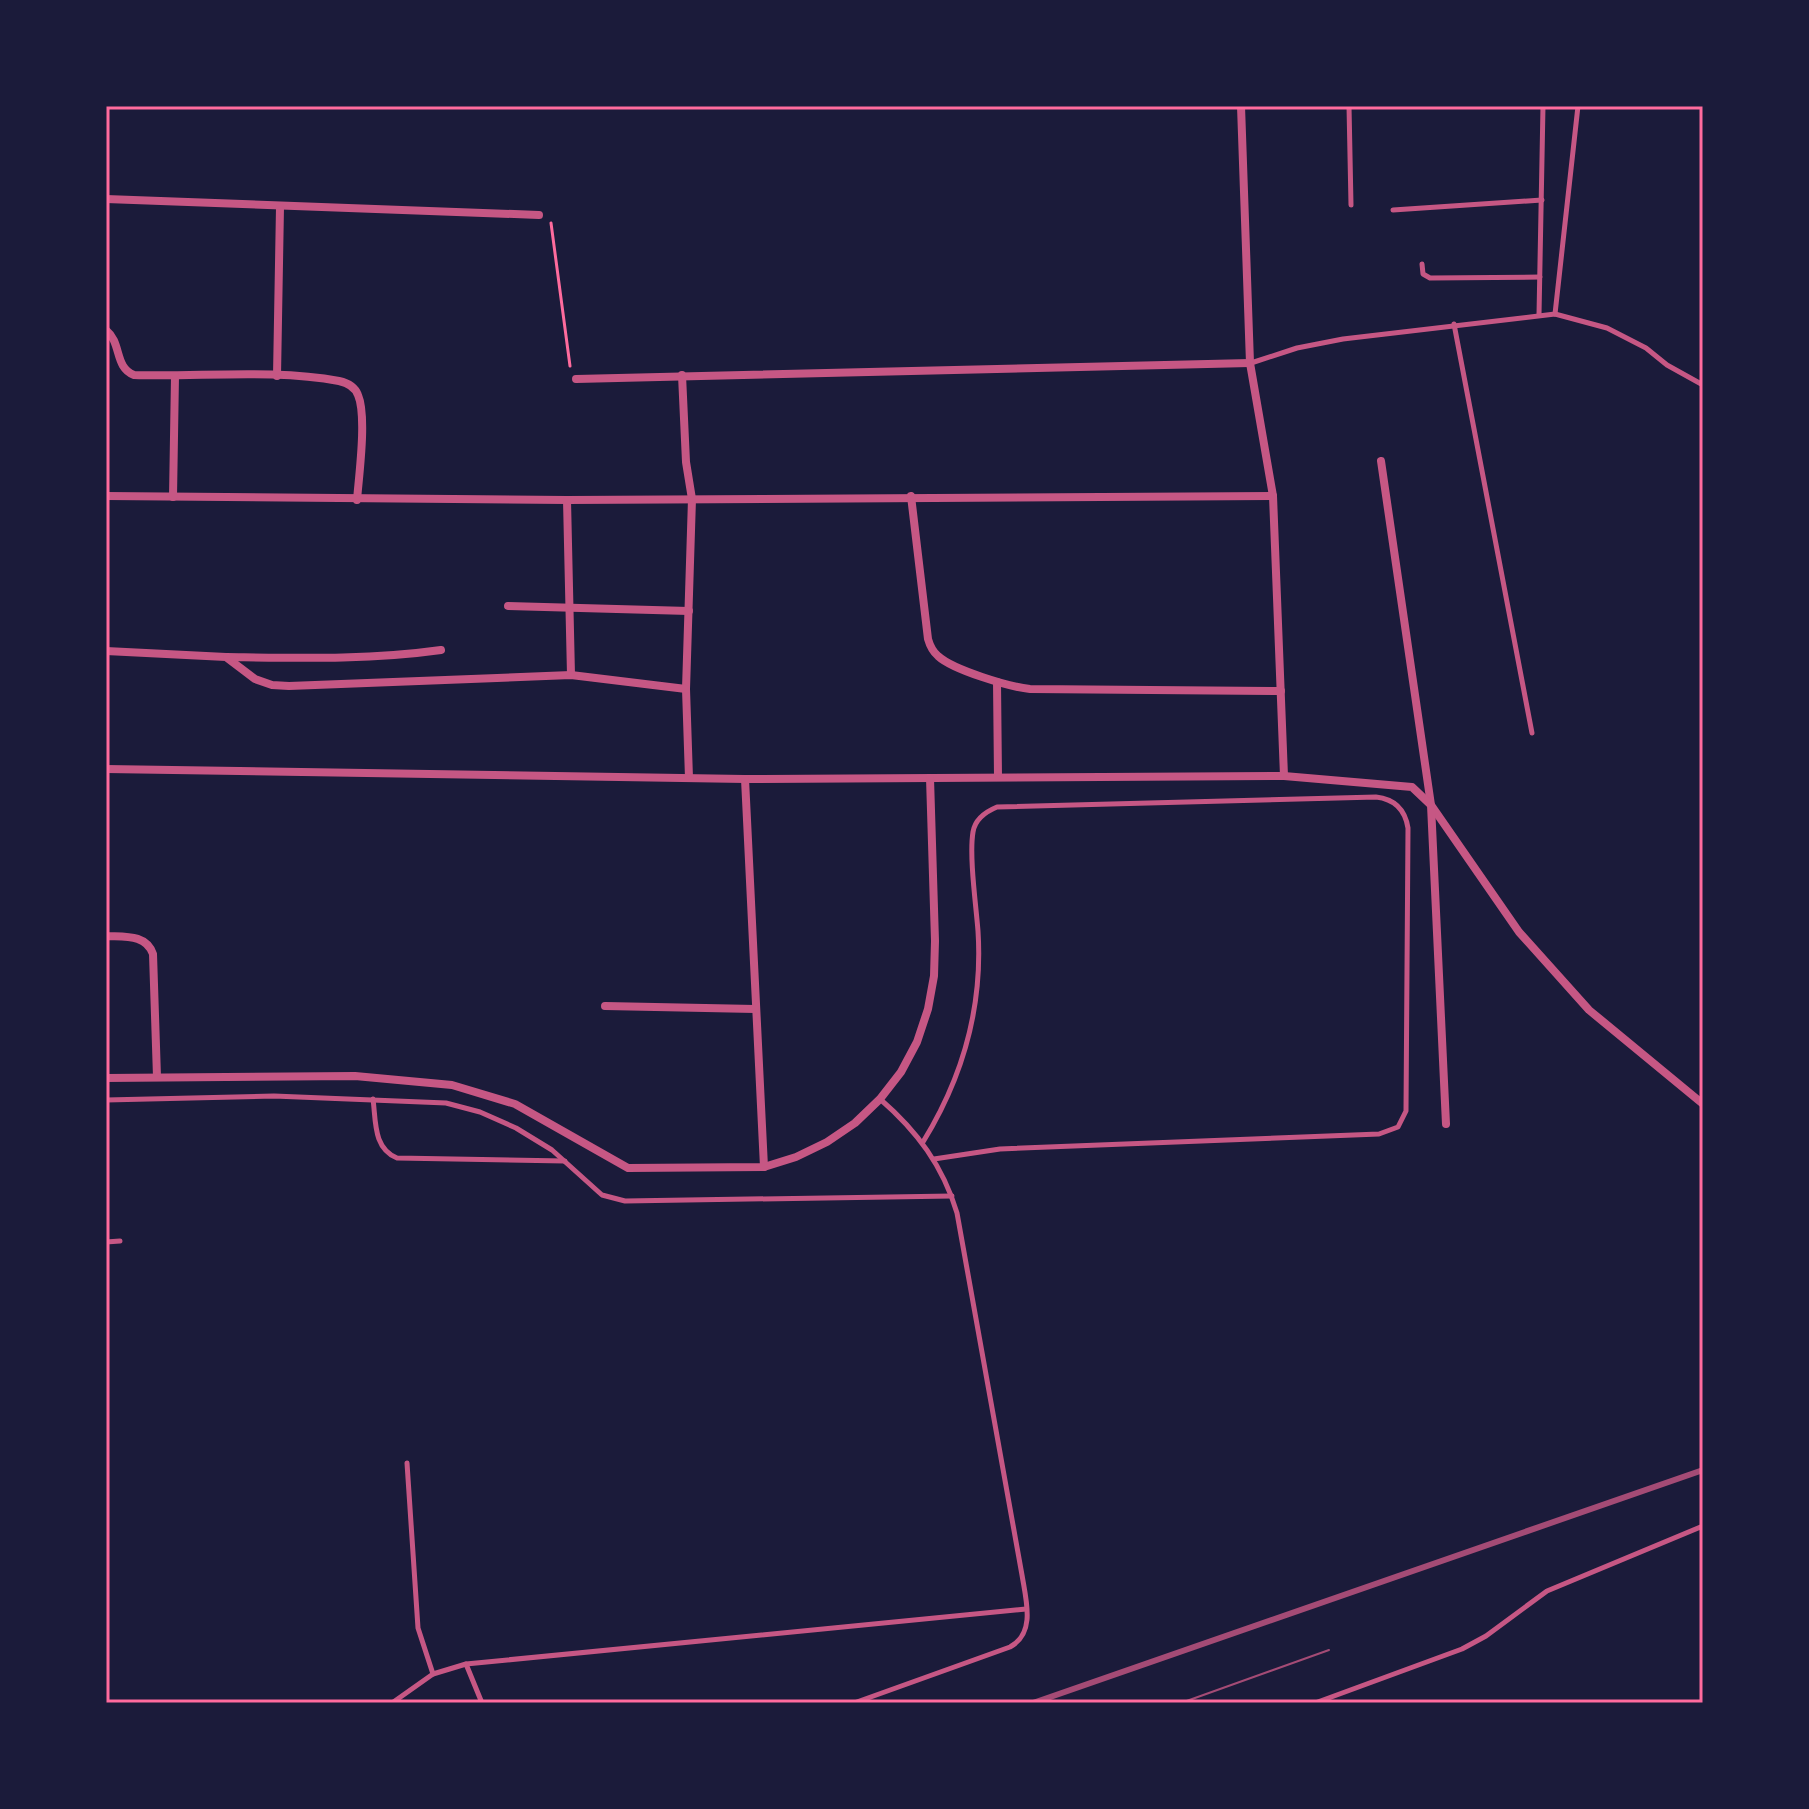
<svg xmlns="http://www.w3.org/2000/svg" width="1809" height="1809" viewBox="0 0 1809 1809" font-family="'Nunito Sans',sans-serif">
<rect width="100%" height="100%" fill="#1b1b3a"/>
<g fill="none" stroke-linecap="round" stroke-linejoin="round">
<path stroke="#ff6b9d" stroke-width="3" d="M551 223 570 366"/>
<g stroke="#c65784" stroke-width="5">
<path d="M1349 106 1351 205"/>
<path d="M1393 210 1542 200"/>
<path d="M1422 264 1423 274 1430 278 1540 277"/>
<path d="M1555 314 1578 106"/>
<path d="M1539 315 1543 106"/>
<path d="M1454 324 1532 733"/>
<path d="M1251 363 1297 348 1343 339 1555 314 1607 328 1646 348 1667 365 1703 385"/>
<path d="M373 1099C376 1121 373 1148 397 1158L565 1161"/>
<path d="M106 1100 274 1096 446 1103 480 1112 516 1128 552 1150 602 1195 625 1201 952 1196"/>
<path d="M923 1142C963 1077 983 1008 978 931 976 905 969 856 973 832 975 819 985 812 997 807L1376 797C1394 799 1405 809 1408 828L1406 1111 1398 1127 1379 1134 1000 1149 934 1159"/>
<path d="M106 1242 120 1241"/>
<path d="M407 1463 418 1628 433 1674"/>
<path d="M466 1664 482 1703"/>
<path d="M392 1703 433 1674 466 1664 1026 1609"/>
<path d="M854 1703 1010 1647C1036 1633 1026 1600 1022 1575L957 1213C943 1166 917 1131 880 1099"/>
<path d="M1315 1703 1462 1649 1486 1636 1547 1591 1703 1526"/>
</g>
<g stroke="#c65784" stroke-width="8">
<path d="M1241 106 1250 363 1273 496 1284 776"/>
<path d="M106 199 539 215"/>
<path d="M106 330C122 343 114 367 134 375 200 377 275 369 339 381 348 383 355 387 358 395 367 416 359 475 357 500"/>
<path d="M682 375 686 462 692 499 686 689 689 778"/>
<path d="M277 376 280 207"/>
<path d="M576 379 1250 363"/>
<path d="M1381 461 1431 805 1519 932 1589 1010 1703 1104"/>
<path d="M106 496 567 500 1273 496"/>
<path d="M911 496 928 639C930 646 932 651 938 656 953 670 1010 687 1030 689L1281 691"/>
<path d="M173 497 175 376"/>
<path d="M567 500 571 675"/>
<path d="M508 606 689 611"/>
<path d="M106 651 226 657 255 679 272 685 289 686 571 675 686 689"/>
<path d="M227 657C299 658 370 660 441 650"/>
<path d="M997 682 998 777"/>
<path d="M106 769 745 779 1284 776 1412 787 1431 805 1446 1124"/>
<path d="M745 779 764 1167"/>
<path d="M106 936C125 937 146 934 153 954L157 1077"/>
<path d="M605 1006 755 1009"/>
<path d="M106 1078 355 1076 452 1085 515 1104 628 1168 764 1167 796 1157 827 1142 855 1123 880 1099 901 1072 917 1042 928 1009 934 976 935 941 930 778"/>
</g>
<path stroke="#a44b75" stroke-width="2" d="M1181 1703 1329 1650"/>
<path stroke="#a44b75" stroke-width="6" d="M1033 1703 1703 1470"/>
</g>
<rect width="1809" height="1809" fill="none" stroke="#1b1b3a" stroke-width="216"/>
<rect x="108" y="108" width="1593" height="1593" fill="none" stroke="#ff6b9d" stroke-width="3"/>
</svg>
